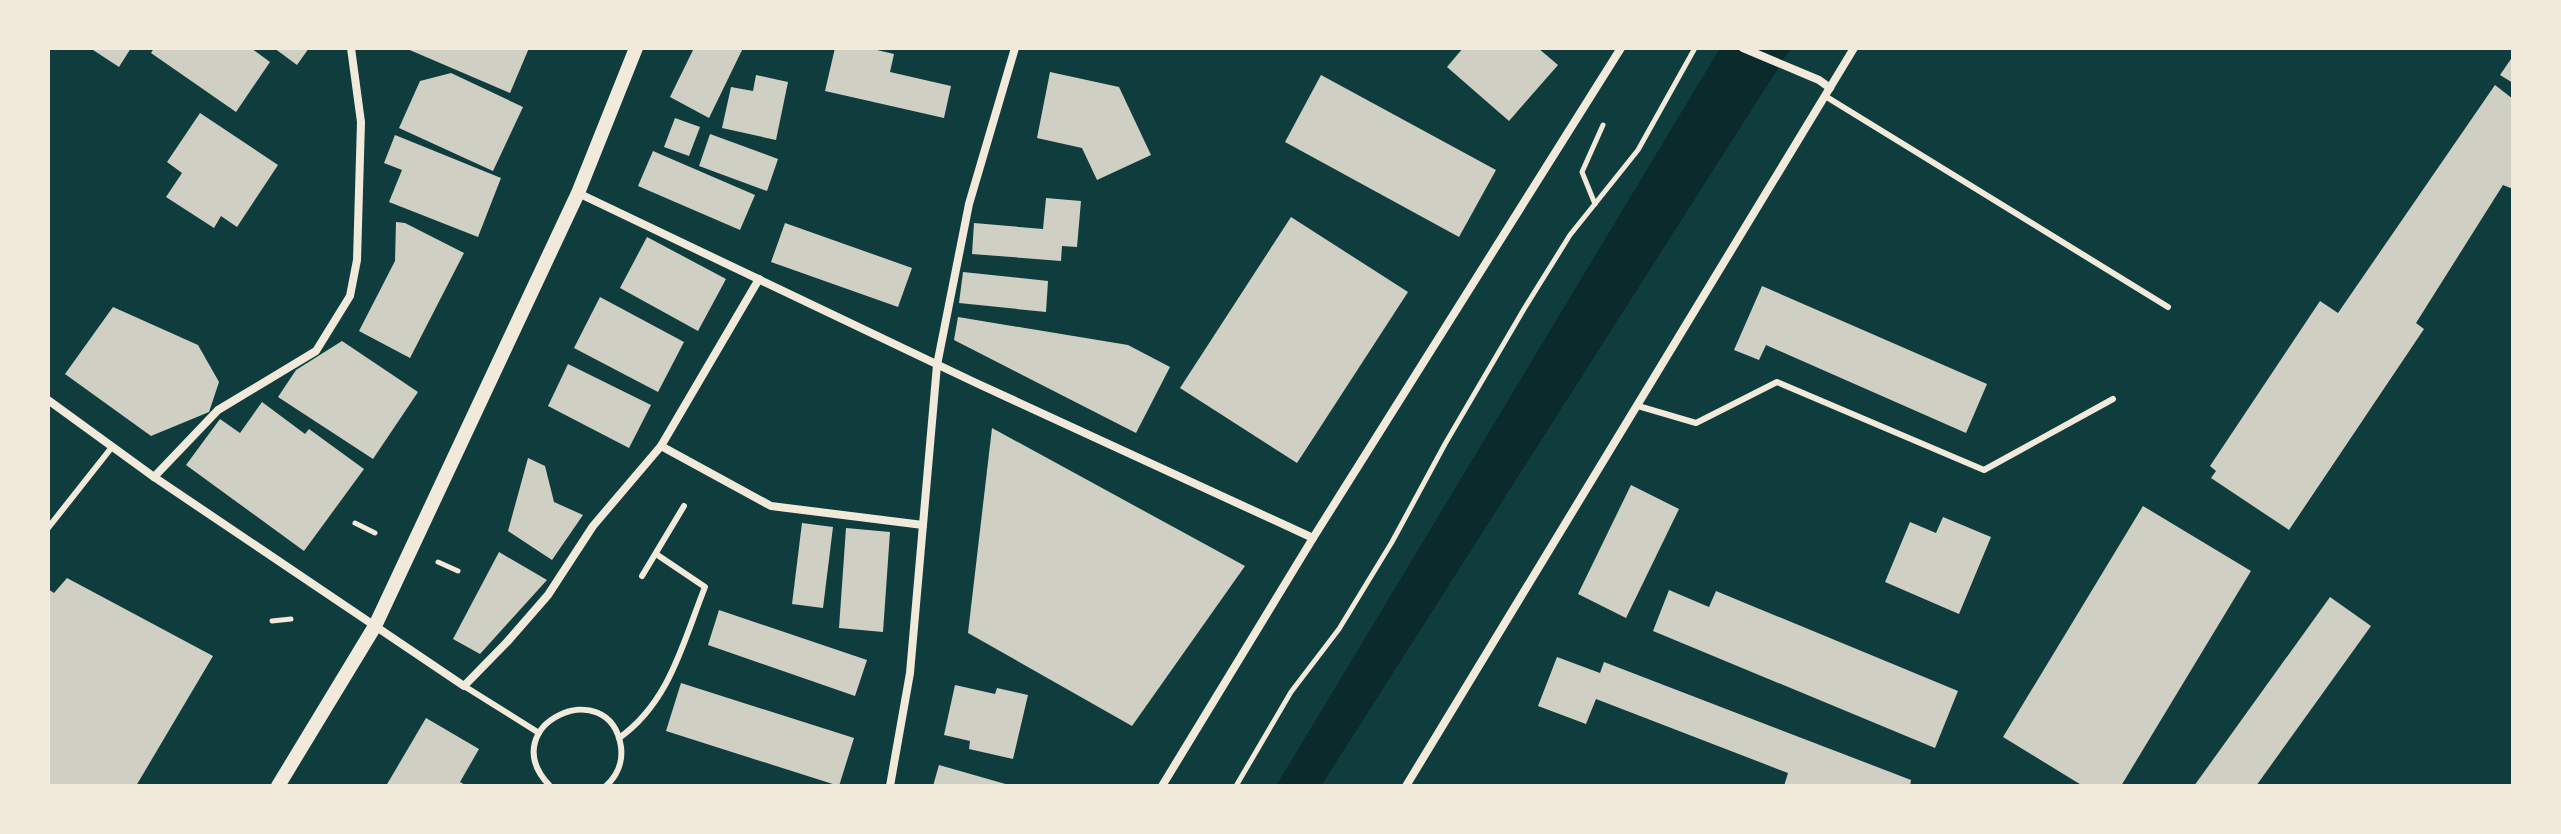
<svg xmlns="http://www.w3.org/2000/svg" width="2561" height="834" viewBox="0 0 2561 834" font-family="Lato,sans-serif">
<rect width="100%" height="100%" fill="#0f3d3e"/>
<path fill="#0a2a2b" d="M1720 48H1791L1321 786H1276Z"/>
<g fill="#cfcfc3">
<path d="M90 48H131L119 67Z"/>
<path d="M154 48H251L270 62 236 112 151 53Z"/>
<path d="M274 48H309L297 65Z"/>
<path d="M405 48H529L510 93Z"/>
<path d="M694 48H743L709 118 670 97Z"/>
<path d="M835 48H877V50L894 54 890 72 951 86 944 118 825 91Z"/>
<path d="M1463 48H1538L1558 65 1509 121 1447 67Z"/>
<path d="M2513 56V83L2500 75Z"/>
<path d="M1050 72 1119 87 1151 155 1097 180 1082 148 1037 138Z"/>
<path d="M451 73 523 107 493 171 399 128 420 81Z"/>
<path d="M756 75 788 82 776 140 722 128 731 87 753 91Z"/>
<path d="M1321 75 1496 170 1459 237 1285 142Z"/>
<path d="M2495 85 2513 99V189L2503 185 2416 323 2424 329 2289 530 2211 478 2216 471 2210 466 2320 301 2338 313Z"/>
<path d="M200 113 278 165 237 227 221 216 214 228 166 197 182 173 167 162Z"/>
<path d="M675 118 700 127 689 156 664 147Z"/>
<path d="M710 134 778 159 767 191 699 166Z"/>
<path d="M395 135 501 178 478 237 389 202 402 170 384 163Z"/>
<path d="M653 151 755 195 740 230 638 186Z"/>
<path d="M1046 198 1081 201 1077 247 1062 246 1061 261 972 254 974 223 1043 229Z"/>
<path d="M1291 217 1408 292 1297 463 1180 388Z"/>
<path d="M396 222 405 223 464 253 410 358 359 331 395 261Z"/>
<path d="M785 223 912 268 898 307 771 262Z"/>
<path d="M647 237 726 279 698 331 620 288Z"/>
<path d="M963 272 1048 281 1046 312 959 303Z"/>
<path d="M1762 286 1987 384 1966 433 1766 345 1759 360 1734 350Z"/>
<path d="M600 297 684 342 658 392 574 348Z"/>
<path d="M113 307 198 345 219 382 209 412 151 436 65 374Z"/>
<path d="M958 317 1128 345 1170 367 1136 433 954 340Z"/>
<path d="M342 341 418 392 373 459 278 397 296 370Z"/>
<path d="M568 364 651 405 629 448 548 406Z"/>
<path d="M262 402 305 434 309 429 364 469 304 551 186 465 220 419 240 433Z"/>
<path d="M992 428 1245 566 1132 726 968 633Z"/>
<path d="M528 458 545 466 554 502 583 515 552 560 508 531Z"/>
<path d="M1631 485 1679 509 1626 618 1578 594Z"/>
<path d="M2143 506 2251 571 2121 786H2083L2003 737Z"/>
<path d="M1943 517 1991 537 1959 614 1885 582 1910 522 1936 533Z"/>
<path d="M802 523 833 527 823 608 792 604Z"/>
<path d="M846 528 890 532 883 632 839 628Z"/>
<path d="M499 552 547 580 480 654 453 639Z"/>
<path d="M67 578 213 656 136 786H48V589L54 593Z"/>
<path d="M1669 590 1709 607 1716 591 1958 691 1935 748 1653 631Z"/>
<path d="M2330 597 2371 626 2256 786H2194Z"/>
<path d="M719 610 867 660 855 696 708 645Z"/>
<path d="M1557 657 1600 673 1604 662 1911 780 1910 786H1784L1788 773 1596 699 1586 724 1538 706Z"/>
<path d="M681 683 854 738 839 786 666 731Z"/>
<path d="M955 685 995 694 997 688 1028 695 1013 759 969 749 970 741 944 735Z"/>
<path d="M426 718 479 749 460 782 467 786H386Z"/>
<path d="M939 765 1009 785V786H933Z"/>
</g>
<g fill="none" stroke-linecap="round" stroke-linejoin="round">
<g stroke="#f1e9da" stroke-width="5">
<path d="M1595 204 1582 172 1603 125"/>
<path d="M355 523 375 533"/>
<path d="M438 562 458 571"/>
<path d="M272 621 291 619"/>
<path d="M1236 786 1291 692 1339 629 1392 542 1445 444 1524 309 1570 235 1638 150 1695 48"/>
</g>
<g stroke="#f1e9da" stroke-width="6">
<path d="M1825 96 2168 307"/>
<path d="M1638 406 1696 423 1777 382 1984 470 2113 399"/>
<path d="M48 528 112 447"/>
<path d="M642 576 684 506"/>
<path d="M464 686 539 733"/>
<path d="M619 738C670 702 683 642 705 587L656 554"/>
<path d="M550 786C491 725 610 671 621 747 623 762 617 776 606 786"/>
</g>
<g stroke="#f1e9da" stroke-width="8">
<path d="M1743 48 1819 80 1830 88"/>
<path d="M578 193 974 382 1313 538"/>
<path d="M48 400 154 477 464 686 507 642 548 595 593 526 661 446 759 279"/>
<path d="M661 446 771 506 923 525"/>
<path d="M154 477 218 410 316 351 350 296 357 260 361 122 351 48"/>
<path d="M890 786 910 673 937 365 969 204 1015 48"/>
<path d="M1162 786 1313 538 1621 48"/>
<path d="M1406 786 1854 48"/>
</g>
<path stroke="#f1e9da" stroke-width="14" d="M278 786 375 626 578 193 636 48"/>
</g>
<rect width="2561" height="834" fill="none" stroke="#f1e9da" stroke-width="100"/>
</svg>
